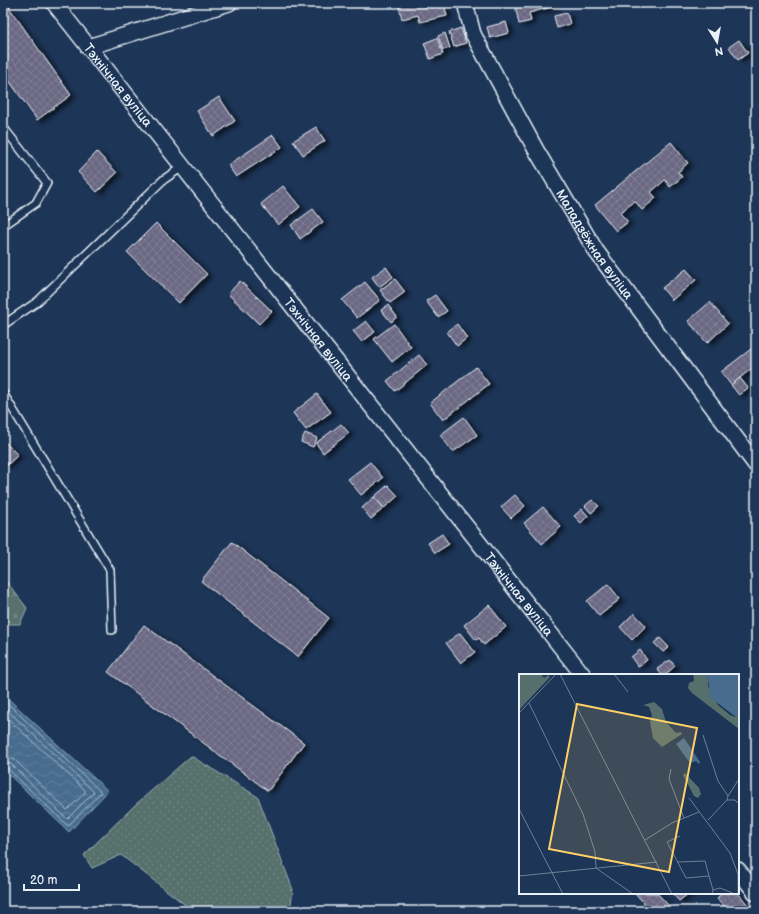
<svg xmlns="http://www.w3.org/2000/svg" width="759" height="914" viewBox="0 0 759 914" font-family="'Balsamiq Sans',sans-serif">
<defs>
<pattern id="green-dots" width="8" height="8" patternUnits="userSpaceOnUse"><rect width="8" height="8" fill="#566f6c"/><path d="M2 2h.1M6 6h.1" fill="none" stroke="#6e8482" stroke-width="1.8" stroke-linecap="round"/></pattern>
<pattern id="forest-firs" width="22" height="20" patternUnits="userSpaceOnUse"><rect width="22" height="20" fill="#566f6c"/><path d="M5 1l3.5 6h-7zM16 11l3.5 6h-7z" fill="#6e8482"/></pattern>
<pattern id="water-waves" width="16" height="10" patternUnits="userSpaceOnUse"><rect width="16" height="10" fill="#476c8e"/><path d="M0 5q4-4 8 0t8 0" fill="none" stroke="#62819f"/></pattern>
<pattern id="building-cross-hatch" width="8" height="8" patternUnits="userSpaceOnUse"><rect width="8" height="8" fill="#6b6783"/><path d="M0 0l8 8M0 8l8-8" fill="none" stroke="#807d95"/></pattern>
<filter id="shadow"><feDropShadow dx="4.5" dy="2.5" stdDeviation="2" flood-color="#0009"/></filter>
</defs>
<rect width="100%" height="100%" fill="#1d3557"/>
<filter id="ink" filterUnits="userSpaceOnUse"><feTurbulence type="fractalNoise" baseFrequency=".025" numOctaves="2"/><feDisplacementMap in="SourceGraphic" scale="8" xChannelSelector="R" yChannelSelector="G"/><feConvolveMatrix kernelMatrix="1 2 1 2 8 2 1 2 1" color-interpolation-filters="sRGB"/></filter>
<g filter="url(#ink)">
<path fill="url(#green-dots)" stroke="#9fb0b2" d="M191 756 258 797 293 890 290 911H193L121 855 92 868 84 855 134 806Z"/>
<path fill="url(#forest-firs)" stroke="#9fb0b2" d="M3 577 27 608 20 624H5L3 622Z"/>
<path fill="url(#water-waves)" stroke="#87a1b8" d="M3 694 108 791 69 832 3 769Z"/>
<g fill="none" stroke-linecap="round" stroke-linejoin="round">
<g stroke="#a8bcce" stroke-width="1">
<path d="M3 699 101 792 68 826 7 768 3 767"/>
<path d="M3 706 94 792 67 819 11 764 3 762"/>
<path d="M3 714 85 790V793L67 810 15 760 3 756"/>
</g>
</g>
<g fill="url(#building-cross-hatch)" stroke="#e8f1f8" filter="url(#shadow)">
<path d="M3 3H6L71 95 37 120 3 72Z"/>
<path d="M398 3H444L447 16 420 22 418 15 402 19Z"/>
<path d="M521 3H554L555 6 529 13 531 21 519 24 515 5Z"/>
<path d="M751 3H756V16L748 6Z"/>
<path d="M567 13 570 24 557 28 554 16Z"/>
<path d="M506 22 509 33 490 38 487 27Z"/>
<path d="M461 28 466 43 454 47 449 32Z"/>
<path d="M445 33 450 48 443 50 438 36Z"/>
<path d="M437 38 443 54 430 59 424 43Z"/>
<path d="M739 40 748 53 738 60 729 47Z"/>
<path d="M219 97 235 121 213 136 197 111Z"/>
<path d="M316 127 325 141 303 155 293 141Z"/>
<path d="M273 135 282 147 236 177 228 165Z"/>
<path d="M671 142 688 163 678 172 682 177 670 187 665 180 651 192 656 198 642 210 635 201 620 213 628 222 616 231 595 205Z"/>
<path d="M97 152 117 173 97 192 78 172Z"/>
<path d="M283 186 300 207 278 225 261 204Z"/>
<path d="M313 209 323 222 300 239 291 225Z"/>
<path d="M156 223 207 274 179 303 127 252Z"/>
<path d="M386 267 393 277 379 287 372 277Z"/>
<path d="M686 269 696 280 672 300 662 288Z"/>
<path d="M395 279 405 292 390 303 380 290Z"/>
<path d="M240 281 272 311 259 324 228 294Z"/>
<path d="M365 282 380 300 357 318 342 300Z"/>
<path d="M435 295 447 311 438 317 426 301Z"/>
<path d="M710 302 728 324 707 343 688 321Z"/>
<path d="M388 305 397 317 391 322 381 310Z"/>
<path d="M366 321 375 332 362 342 353 331Z"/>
<path d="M394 324 411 347 392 362 374 339Z"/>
<path d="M457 324 467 338 457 346 447 332Z"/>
<path d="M751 349 756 356V365L731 385 721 372Z"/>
<path d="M419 355 427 365 395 391 387 381Z"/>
<path d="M476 367 489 384 443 420 430 403Z"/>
<path d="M740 378 748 388 739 395 731 385Z"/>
<path d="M317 394 331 412 306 430 293 413Z"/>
<path d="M464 417 477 435 453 452 440 435Z"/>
<path d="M341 424 349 433 323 453 316 443Z"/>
<path d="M305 433 317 438 313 447 301 442Z"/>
<path d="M3 440 18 455 3 469Z"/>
<path d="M370 462 383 478 361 495 348 479Z"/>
<path d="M388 485 398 496 384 508 374 497Z"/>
<path d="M515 495 525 506 511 518 501 507Z"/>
<path d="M374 497 384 508 371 519 362 508Z"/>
<path d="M592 500 599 506 591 513 585 506Z"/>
<path d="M543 507 561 527 542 544 524 523Z"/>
<path d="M582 509 588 516 581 523 574 516Z"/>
<path d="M442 534 449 544 435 553 428 543Z"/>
<path d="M232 542 329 618 298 657 201 581Z"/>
<path d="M608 584 620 599 599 616 587 601Z"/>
<path d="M489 605 506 627 484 645 479 638 476 640 464 625Z"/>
<path d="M634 613 646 626 632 640 620 627Z"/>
<path d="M144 625 304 743 268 791 108 672Z"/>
<path d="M460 633 475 652 461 663 446 643Z"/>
<path d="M660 638 669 647 663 652 654 643Z"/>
<path d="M640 650 647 660 638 667 631 657Z"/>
<path d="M670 660 675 666 665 675H662L657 669Z"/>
<path d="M635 893H657L669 906 664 911H651Z"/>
<path d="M672 893H689L679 901Z"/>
<path d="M722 893H738L748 905 741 911H728L717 898Z"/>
</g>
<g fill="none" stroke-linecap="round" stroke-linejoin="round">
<g stroke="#e8f1f8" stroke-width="10">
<g id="lane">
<path d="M3 127 47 183 36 203 3 226"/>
<path d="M3 325 37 302 163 180 182 167"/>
<path d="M3 393 110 570 112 630"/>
</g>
</g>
<g stroke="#e8f1f8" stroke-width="18">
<g id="street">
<path id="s1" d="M54 3 583 675"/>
<path id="s2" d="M465 3 473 34 536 150 596 251 756 465"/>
<path d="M88 47 229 3"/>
<path d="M738 870 756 893"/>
</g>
</g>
<use href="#lane" stroke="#1d3557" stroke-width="7"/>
<use href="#street" stroke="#1d3557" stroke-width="15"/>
</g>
</g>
<g text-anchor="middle" stroke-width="3" stroke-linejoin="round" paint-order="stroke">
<g font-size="13" fill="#e8f1f8" stroke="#1d3557">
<text dy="5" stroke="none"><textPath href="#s1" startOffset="104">Тэхнічная вуліца</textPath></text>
<text dy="5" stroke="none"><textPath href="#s2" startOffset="275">Маладзёжная вуліца</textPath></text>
<text dy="5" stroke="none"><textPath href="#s1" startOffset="428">Тэхнічная вуліца</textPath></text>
<text dy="5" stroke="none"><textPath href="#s1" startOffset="752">Тэхнічная вуліца</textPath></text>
</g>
</g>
<g transform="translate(519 674)">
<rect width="220" height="220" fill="#1d3557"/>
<path d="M0 0H22L25 4 29 1 31 3 0 36ZM135 28 143 35 147 48 157 59 162 58 163 60 143 73 134 64 131 48 133 41 130 33 124 31Z" fill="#566f6c"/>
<path d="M166 99 180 114 182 120 179 124 175 122 164 101Z" fill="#566f6c"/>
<path d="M174 0H186L189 6V12L199 31 211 41 216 43 220 40V55L173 19 169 14 170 9 175 7Z" fill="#566f6c"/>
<path d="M186 0H220V40L217 43 192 24 189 6ZM165 64 181 88 180 90 177 87 171 89 157 70Z" fill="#476c8e"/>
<path fill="none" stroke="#6e8097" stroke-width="1" d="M41 0 153 220M95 0 109 18M10 29 64 140 76 178 77 194M0 39 37 0M184 61 199 107 209 122 208 126 189 146M152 95 150 105 165 144M209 122 220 105M170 124 211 179 219 200V220M208 126H216L220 130M0 135 44 220M161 162 148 168 167 204 190 202 194 216M126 166 153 149 180 138M159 188 186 187 190 202M77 194 114 220M0 202 138 188M193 220 194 216 201 214 216 220"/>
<path fill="#ffd166" fill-opacity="0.15" stroke="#ffd166" stroke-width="2" d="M58 30 178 54 150 198 30 175Z"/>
<rect width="220" height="220" fill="none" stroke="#e8f1f8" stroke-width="2"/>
</g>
<rect width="759" height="914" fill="none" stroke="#1d3557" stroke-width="16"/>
<rect x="8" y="8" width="743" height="898" fill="none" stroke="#e8f1f8" stroke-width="1.5" filter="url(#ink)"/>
<g transform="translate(717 42) rotate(169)" stroke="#1d3557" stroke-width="3" paint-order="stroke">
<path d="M0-3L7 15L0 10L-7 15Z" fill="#e8f1f8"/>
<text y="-6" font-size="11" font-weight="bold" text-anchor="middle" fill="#e8f1f8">N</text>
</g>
<path d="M24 884v6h55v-6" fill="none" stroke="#e8f1f8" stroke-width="2"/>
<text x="30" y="884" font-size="12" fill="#e8f1f8" stroke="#1d3557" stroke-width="3" paint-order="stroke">20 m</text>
</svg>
